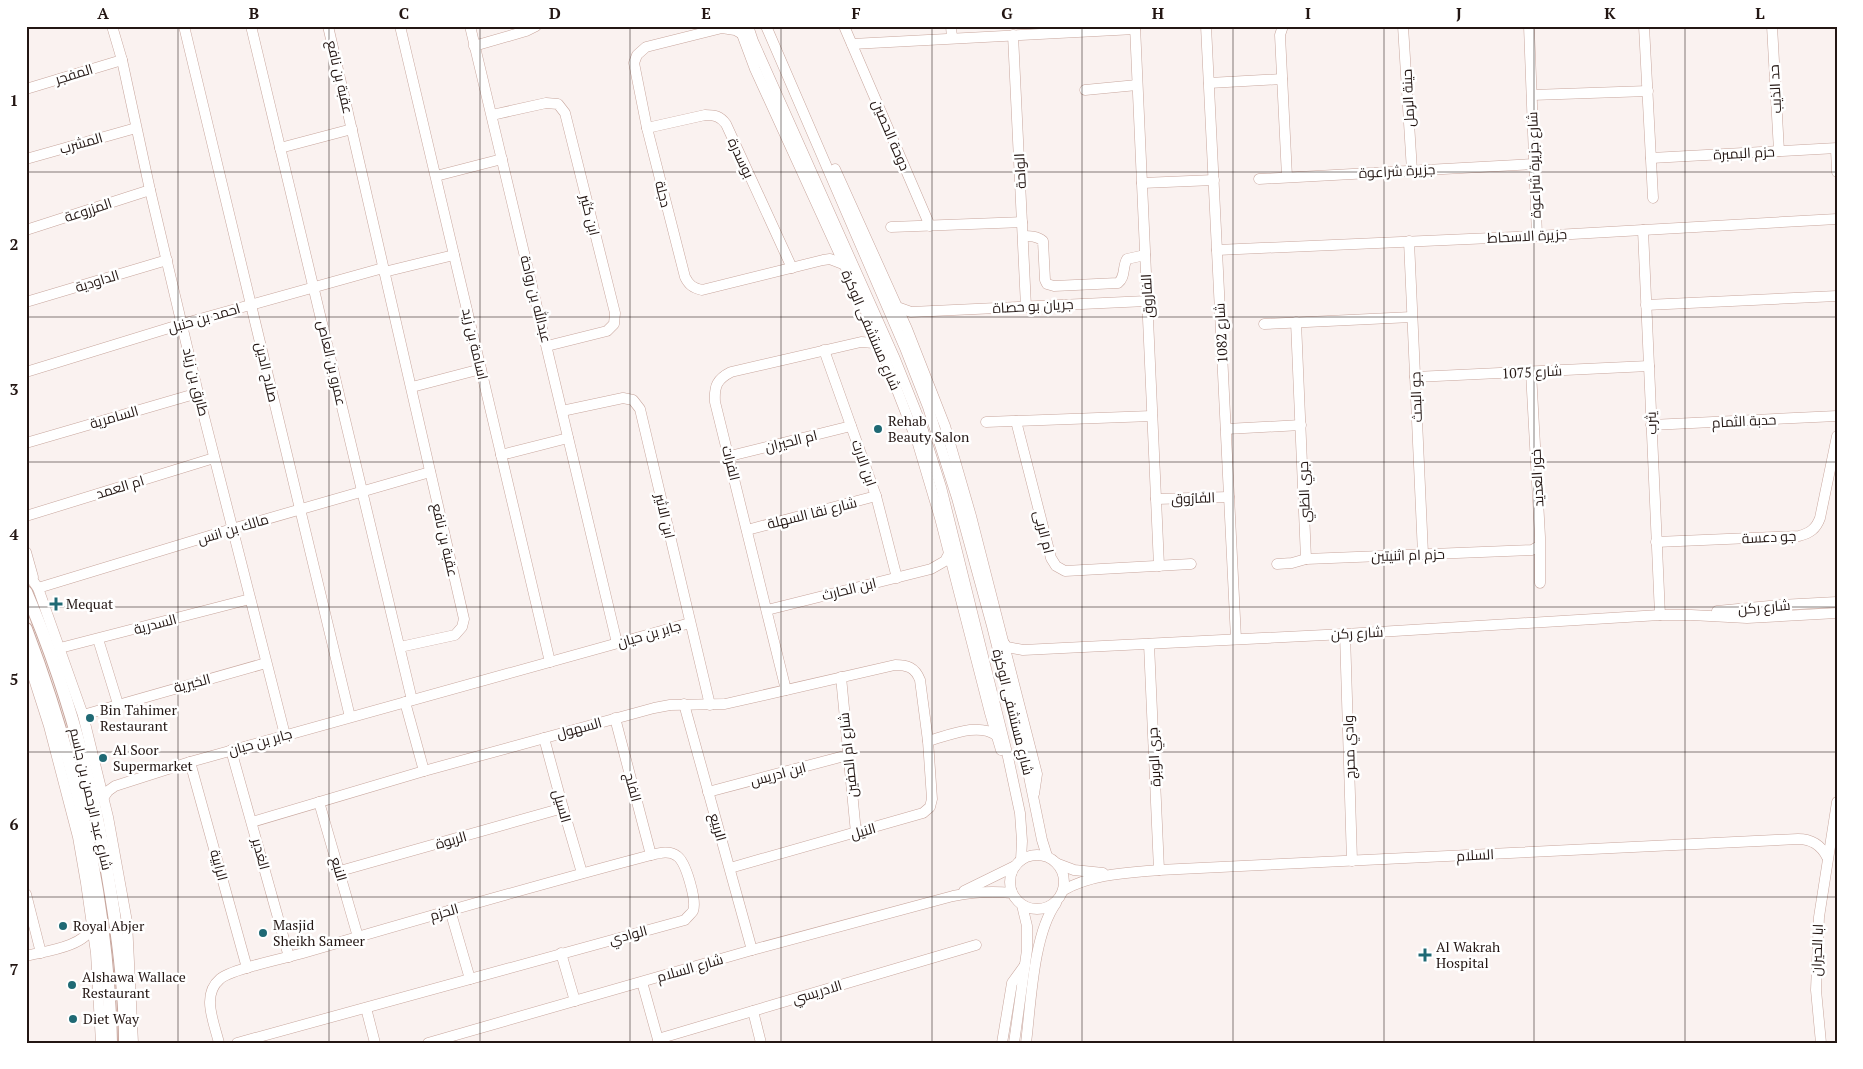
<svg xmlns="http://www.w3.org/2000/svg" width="1863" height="1069" viewBox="0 0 1863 1069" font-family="'PT Serif',Cairo,serif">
<rect width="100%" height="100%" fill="#faf2f0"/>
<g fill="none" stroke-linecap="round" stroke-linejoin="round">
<g stroke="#c8a69d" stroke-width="11">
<g id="minor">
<path d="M112 26 122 60 150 190 198 393 285 735"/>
<path d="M184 26 350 717"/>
<path d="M251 26 412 700"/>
<path d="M328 26 464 619 462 627 455 635 400 647"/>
<path d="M400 26 550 662"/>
<path d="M470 26 617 643"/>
<path d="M739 26 755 69 871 323 918 444 940 518 990 713 1001 750"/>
<path d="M748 26 753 41 895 359 921 424 941 487 1008 757 1020 813 1022 841 1021 860"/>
<path d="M766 26 905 348 928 407 957 498 992 626 1025 757 1042 840 1047 856"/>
<path d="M844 26 930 226"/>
<path d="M951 26 952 38"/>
<path d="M1135 26 1159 566"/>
<path d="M1206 26 1236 639"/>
<path d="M1283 26 1280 35 1287 177"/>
<path d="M1403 26 1412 171"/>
<path d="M1529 26 1537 236"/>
<path d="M1644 26 1653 198"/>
<path d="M1772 26 1779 151"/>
<path d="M744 35 735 30 722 28 646 47 637 55 634 63 647 128 685 277C689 285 693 288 702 290L823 260 830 259 843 264"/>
<path d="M1013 35 1026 307"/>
<path d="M852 44 1135 29"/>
<path d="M474 46 526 31 536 26"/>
<path d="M1209 83 1282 79"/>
<path d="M26 89 122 60"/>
<path d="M1085 90 1137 85"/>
<path d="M1532 95 1648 91"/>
<path d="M492 115 546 103 558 104 565 113 615 313 614 324 607 331 547 346"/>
<path d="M647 128 705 115C715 115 720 116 726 124L792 268"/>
<path d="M280 148 352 129"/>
<path d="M1836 149 1837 172"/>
<path d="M1651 158 1837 148"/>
<path d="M26 159 136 128"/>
<path d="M835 169 907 329 945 426 971 516 1037 774 1034 794"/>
<path d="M436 176 502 159"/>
<path d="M1259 179 1535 164"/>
<path d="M1142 183 1214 180"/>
<path d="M891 227 1022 222"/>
<path d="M26 230 150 190"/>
<path d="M1643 230 1660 615"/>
<path d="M1023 236C1030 236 1037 236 1043 241L1045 280 1047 284 1054 286 1118 283C1126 277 1122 267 1127 259L1145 255"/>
<path d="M1409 241 1423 554"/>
<path d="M1217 250 1537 236 1837 219"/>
<path d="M384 272 454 255"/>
<path d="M26 302 167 260"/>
<path d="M1646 305 1837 296"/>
<path d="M897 307 911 312 1147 301"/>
<path d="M1296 322 1306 559"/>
<path d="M1264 324 1412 317"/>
<path d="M824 350 876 496 897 578"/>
<path d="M26 372 182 324 383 268"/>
<path d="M1531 372 1540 537V583"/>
<path d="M1415 377 1649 366"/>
<path d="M412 387 481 369"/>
<path d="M562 411 623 398 633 400 640 409 710 705"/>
<path d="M1016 421 1051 558 1056 566 1065 571 1191 564"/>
<path d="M986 422 1152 416"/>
<path d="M1651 425 1837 416"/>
<path d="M1226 429 1301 425"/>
<path d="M26 443 198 393"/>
<path d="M501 455 568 438"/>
<path d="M730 456 851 426"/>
<path d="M1156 499 1229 497"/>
<path d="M26 516 214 458"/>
<path d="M747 530 876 496"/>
<path d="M1656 542 1799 536C1810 533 1816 529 1820 518L1837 436"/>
<path d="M26 552 33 577"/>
<path d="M1277 564 1292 563 1306 559 1532 550 1539 546"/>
<path d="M26 571 38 588 83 715 108 817 127 922 133 1043"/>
<path d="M38 588 232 529 430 472"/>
<path d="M767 610 931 569 945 561 951 550"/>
<path d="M1717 611 1780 605 1837 602"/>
<path d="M996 633 1007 647 1023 650 1345 634 1660 615H1691L1747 618 1837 613"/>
<path d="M1345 634 1352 861"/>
<path d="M98 639 118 704"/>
<path d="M1149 644 1159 870"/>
<path d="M60 648 250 599"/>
<path d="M26 654 49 726 78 837 86 883 96 953 101 1043"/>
<path d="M841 677 856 833"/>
<path d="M786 690 715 402C714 386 717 379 731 372L861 342 874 343 883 349"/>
<path d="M405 702 424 771"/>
<path d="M684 704 752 950"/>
<path d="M83 715 266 663"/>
<path d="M615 718 651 855"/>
<path d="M544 738 563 808 582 873"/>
<path d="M928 741C948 736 977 722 996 735"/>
<path d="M231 750 289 957"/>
<path d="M190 762 247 968"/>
<path d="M708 792 848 755"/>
<path d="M103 798 108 791 115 786 190 762 690 623"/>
<path d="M319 802 358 937"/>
<path d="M252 822 424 771 654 708 670 705 725 704 895 665C907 665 915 667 920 680L928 741 932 799 930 807 923 813 730 868"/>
<circle cx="1037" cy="882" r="27"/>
<path d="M1058 864 1074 870 1103 873"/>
<path d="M340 871 563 808"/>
<path d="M1064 890C1092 874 1127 873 1159 870L1798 839C1812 839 1821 845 1827 857"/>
<path d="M964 891 1015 866"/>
<path d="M26 894 41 953"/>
<path d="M450 910 470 979"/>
<path d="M561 953 575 1001"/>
<path d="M26 956C46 951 84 947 93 926"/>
<path d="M642 982 659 1043"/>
<path d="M366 1008 375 1043"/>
<path d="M753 1011 761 1043"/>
<path d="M658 1039 976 945"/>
<path d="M219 1043C214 1022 201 995 220 979 231 969 286 958 303 953 419 919 534 886 651 855 659 853 670 850 677 856 686 862 697 901 693 911 691 914 687 917 685 920L237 1043"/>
<path d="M428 1043 752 950 953 896C973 892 991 891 1012 893"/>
<path d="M1002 1043 1012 983 1025 965"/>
<path d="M1014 1043 1027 950V926L1022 905"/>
<path d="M1026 1043C1031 1003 1033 935 1056 903"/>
<path d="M1821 1043 1816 990 1819 917 1837 802"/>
</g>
</g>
<g stroke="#c8a69d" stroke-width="14">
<g id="major">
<path d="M26 592C68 689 95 791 111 895 119 944 125 993 125 1043"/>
<path d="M26 629C76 761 108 901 111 1043"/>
</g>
</g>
<use href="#minor" stroke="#fff" stroke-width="10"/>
<use href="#major" stroke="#fff" stroke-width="12"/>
</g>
<path fill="none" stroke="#231613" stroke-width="1" stroke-opacity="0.55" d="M178 26V1043M329 26V1043M480 26V1043M630 26V1043M781 26V1043M932 26V1043M1082 26V1043M1233 26V1043M1384 26V1043M1534 26V1043M1685 26V1043M26 172H1837M26 317H1837M26 462H1837M26 607H1837M26 752H1837M26 897H1837"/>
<g fill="#1f6974" stroke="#fff" stroke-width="2">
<circle cx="878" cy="429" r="5"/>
<path d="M53.5 596.5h5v5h5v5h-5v5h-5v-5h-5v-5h5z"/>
<circle cx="90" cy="718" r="5"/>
<circle cx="103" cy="758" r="5"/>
<circle cx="63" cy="926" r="5"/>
<circle cx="263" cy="933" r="5"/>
<path d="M1422.5 947.5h5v5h5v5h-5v5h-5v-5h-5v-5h5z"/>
<circle cx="72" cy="985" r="5"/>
<circle cx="73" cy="1019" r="5"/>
</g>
<g text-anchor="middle" stroke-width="5" stroke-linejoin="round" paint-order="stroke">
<g font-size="14" fill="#231613" stroke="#fff">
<text transform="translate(74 74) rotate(-17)" y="5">المفجر</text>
<text transform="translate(340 77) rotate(77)" y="5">عقبة بن نافع</text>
<text transform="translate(1775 89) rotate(-93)" y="5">حد الذيب</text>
<text transform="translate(1408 98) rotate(-93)" y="5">حينة الرمل</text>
<text transform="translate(891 135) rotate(67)" y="5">دوحة الحصين</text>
<text transform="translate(81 143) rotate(-16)" y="5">المشرب</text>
<text transform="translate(1744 153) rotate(-3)" y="5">حزم البمبرة</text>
<text transform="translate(741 158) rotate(65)" y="5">بوسدرة</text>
<text transform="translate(1534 165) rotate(-92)" y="5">شارع جزيرة شراعوة</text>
<text transform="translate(1020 171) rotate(-93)" y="5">الواحة</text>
<text transform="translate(1397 171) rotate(-3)" y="5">جزيرة شراعوة</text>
<text transform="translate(663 194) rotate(76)" y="5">دجلة</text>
<text transform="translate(88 210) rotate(-18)" y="5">المزروعة</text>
<text transform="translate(590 215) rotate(76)" y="5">ابن كثير</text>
<text transform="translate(1527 236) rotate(-3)" y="5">جزيرة الاسحاط</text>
<text transform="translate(97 281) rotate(-17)" y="5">الداودية</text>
<text transform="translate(1147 296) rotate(-93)" y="5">الفاروق</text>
<text transform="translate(536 299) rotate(76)" y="5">عبدالله بن رواحة</text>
<text transform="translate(1033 306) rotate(-3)" y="5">جريان بو حصاة</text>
<text transform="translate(204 318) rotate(-16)" y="5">احمد بن حنبل</text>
<text transform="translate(871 330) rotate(67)" y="5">شارع مستشفى الوكرة</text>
<text transform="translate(1221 333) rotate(-93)" y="5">شارع 1082</text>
<text transform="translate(475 344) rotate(77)" y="5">اسامة بن زيد</text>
<text transform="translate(332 363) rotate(77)" y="5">عمرو بن العاص</text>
<text transform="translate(267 372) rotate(77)" y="5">صلاح الدين</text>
<text transform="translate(1532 372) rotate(-3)" y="5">شارع 1075</text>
<text transform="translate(196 382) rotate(76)" y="5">طارق بن زياد</text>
<text transform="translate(1416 397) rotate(-92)" y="5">جو البحث</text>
<text transform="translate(114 417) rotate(-16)" y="5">السامرية</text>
<text transform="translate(1744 421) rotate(-3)" y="5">حدبة الثمام</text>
<text transform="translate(1651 423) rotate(-92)" y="5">يثرب</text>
<text transform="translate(791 441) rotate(-14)" y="5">ام الحيران</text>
<text transform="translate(731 463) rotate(76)" y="5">الفرات</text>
<text transform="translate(864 463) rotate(71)" y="5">ابن الارت</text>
<text transform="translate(1537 478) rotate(-93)" y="5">خور العديد</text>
<text transform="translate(120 487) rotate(-17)" y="5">ام العمد</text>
<text transform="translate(1304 492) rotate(-92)" y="5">جري الظبي</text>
<text transform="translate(1193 498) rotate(-2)" y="5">الفَارُوق</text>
<text transform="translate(812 513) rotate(-14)" y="5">شارع نقا السهلة</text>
<text transform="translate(665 516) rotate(77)" y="5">ابن الاثير</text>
<text transform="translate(233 529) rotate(-17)" y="5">مالك بن انس</text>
<text transform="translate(1044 532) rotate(76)" y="5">ام الربى</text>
<text transform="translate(1769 537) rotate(-3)" y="5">جو دعسة</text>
<text transform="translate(445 540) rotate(77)" y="5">عقبة بن نافع</text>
<text transform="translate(1408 555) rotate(-2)" y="5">حزم ام اثنيتين</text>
<text transform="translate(849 589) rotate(-14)" y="5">ابن الحارث</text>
<text transform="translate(1764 607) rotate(-5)" y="5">شارع ركن</text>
<text transform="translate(155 624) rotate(-15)" y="5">السدرية</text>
<text transform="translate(1357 633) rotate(-3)" y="5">شارع ركن</text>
<text transform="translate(649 634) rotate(-16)" y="5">جابر بن حيان</text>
<text transform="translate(192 683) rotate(-15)" y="5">الخيرية</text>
<text transform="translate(1013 712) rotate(76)" y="5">شارع مستشفى الوكرة</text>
<text transform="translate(579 728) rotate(-15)" y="5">السهول</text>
<text transform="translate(260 742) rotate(-16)" y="5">جابر بن حيان</text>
<text transform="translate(1349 747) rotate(-92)" y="5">وادي محرج</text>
<text transform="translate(848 755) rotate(-96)" y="5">شارع ام الحفين</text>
<text transform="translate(1154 757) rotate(-93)" y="5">جري الوبرة</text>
<text transform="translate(778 774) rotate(-15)" y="5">ابن ادريس</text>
<text transform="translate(633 787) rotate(75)" y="5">الفلج</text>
<text transform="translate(91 799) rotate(77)" y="5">شارع عبد الرحمن بن جاسم</text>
<text transform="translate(562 806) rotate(74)" y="5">السيل</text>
<text transform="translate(718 827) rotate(74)" y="5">الربيع</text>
<text transform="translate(863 831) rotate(-16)" y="5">النيل</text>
<text transform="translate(451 840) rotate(-16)" y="5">الربوة</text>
<text transform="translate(261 854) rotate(75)" y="5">الغدير</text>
<text transform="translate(1475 855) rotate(-3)" y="5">السلام</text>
<text transform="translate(219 865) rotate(75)" y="5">الرابية</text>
<text transform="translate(339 869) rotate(74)" y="5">النبع</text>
<text transform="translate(444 912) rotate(-16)" y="5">الحزم</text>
<text transform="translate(628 935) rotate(-15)" y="5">الوادي</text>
<text transform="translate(1817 950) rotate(-88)" y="5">ابا الحيران</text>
<text transform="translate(690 968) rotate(-16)" y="5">شارع السلام</text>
<text transform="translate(817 992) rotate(-17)" y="5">الادريسي</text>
</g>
<g font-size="14" fill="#231613" stroke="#fff" text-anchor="start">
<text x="888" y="426">Rehab<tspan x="888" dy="16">Beauty Salon</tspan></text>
<text x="66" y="609">Mequat</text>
<text x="100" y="715">Bin Tahimer<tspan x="100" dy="16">Restaurant</tspan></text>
<text x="113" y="755">Al Soor<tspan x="113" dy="16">Supermarket</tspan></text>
<text x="273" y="930">Masjid<tspan x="273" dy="16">Sheikh Sameer</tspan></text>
<text x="73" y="931">Royal Abjer</text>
<text x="1436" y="952">Al Wakrah<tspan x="1436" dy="16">Hospital</tspan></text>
<text x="82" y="982">Alshawa Wallace<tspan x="82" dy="16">Restaurant</tspan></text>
<text x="83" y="1024">Diet Way</text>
</g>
</g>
<rect width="1863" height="1069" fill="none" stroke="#ffffff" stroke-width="55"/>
<rect x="28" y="28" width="1808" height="1014" fill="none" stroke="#231613" stroke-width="2"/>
<g font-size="16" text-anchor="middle" font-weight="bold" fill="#231613">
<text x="103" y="19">A</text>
<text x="254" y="19">B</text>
<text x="404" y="19">C</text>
<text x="555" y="19">D</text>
<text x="706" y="19">E</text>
<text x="856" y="19">F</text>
<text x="1007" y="19">G</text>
<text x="1158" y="19">H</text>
<text x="1308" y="19">I</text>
<text x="1459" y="19">J</text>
<text x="1610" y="19">K</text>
<text x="1760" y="19">L</text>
<text x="14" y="106">1</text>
<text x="14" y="250">2</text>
<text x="14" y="395">3</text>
<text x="14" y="540">4</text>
<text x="14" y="685">5</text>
<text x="14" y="830">6</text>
<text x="14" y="975">7</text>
</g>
</svg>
